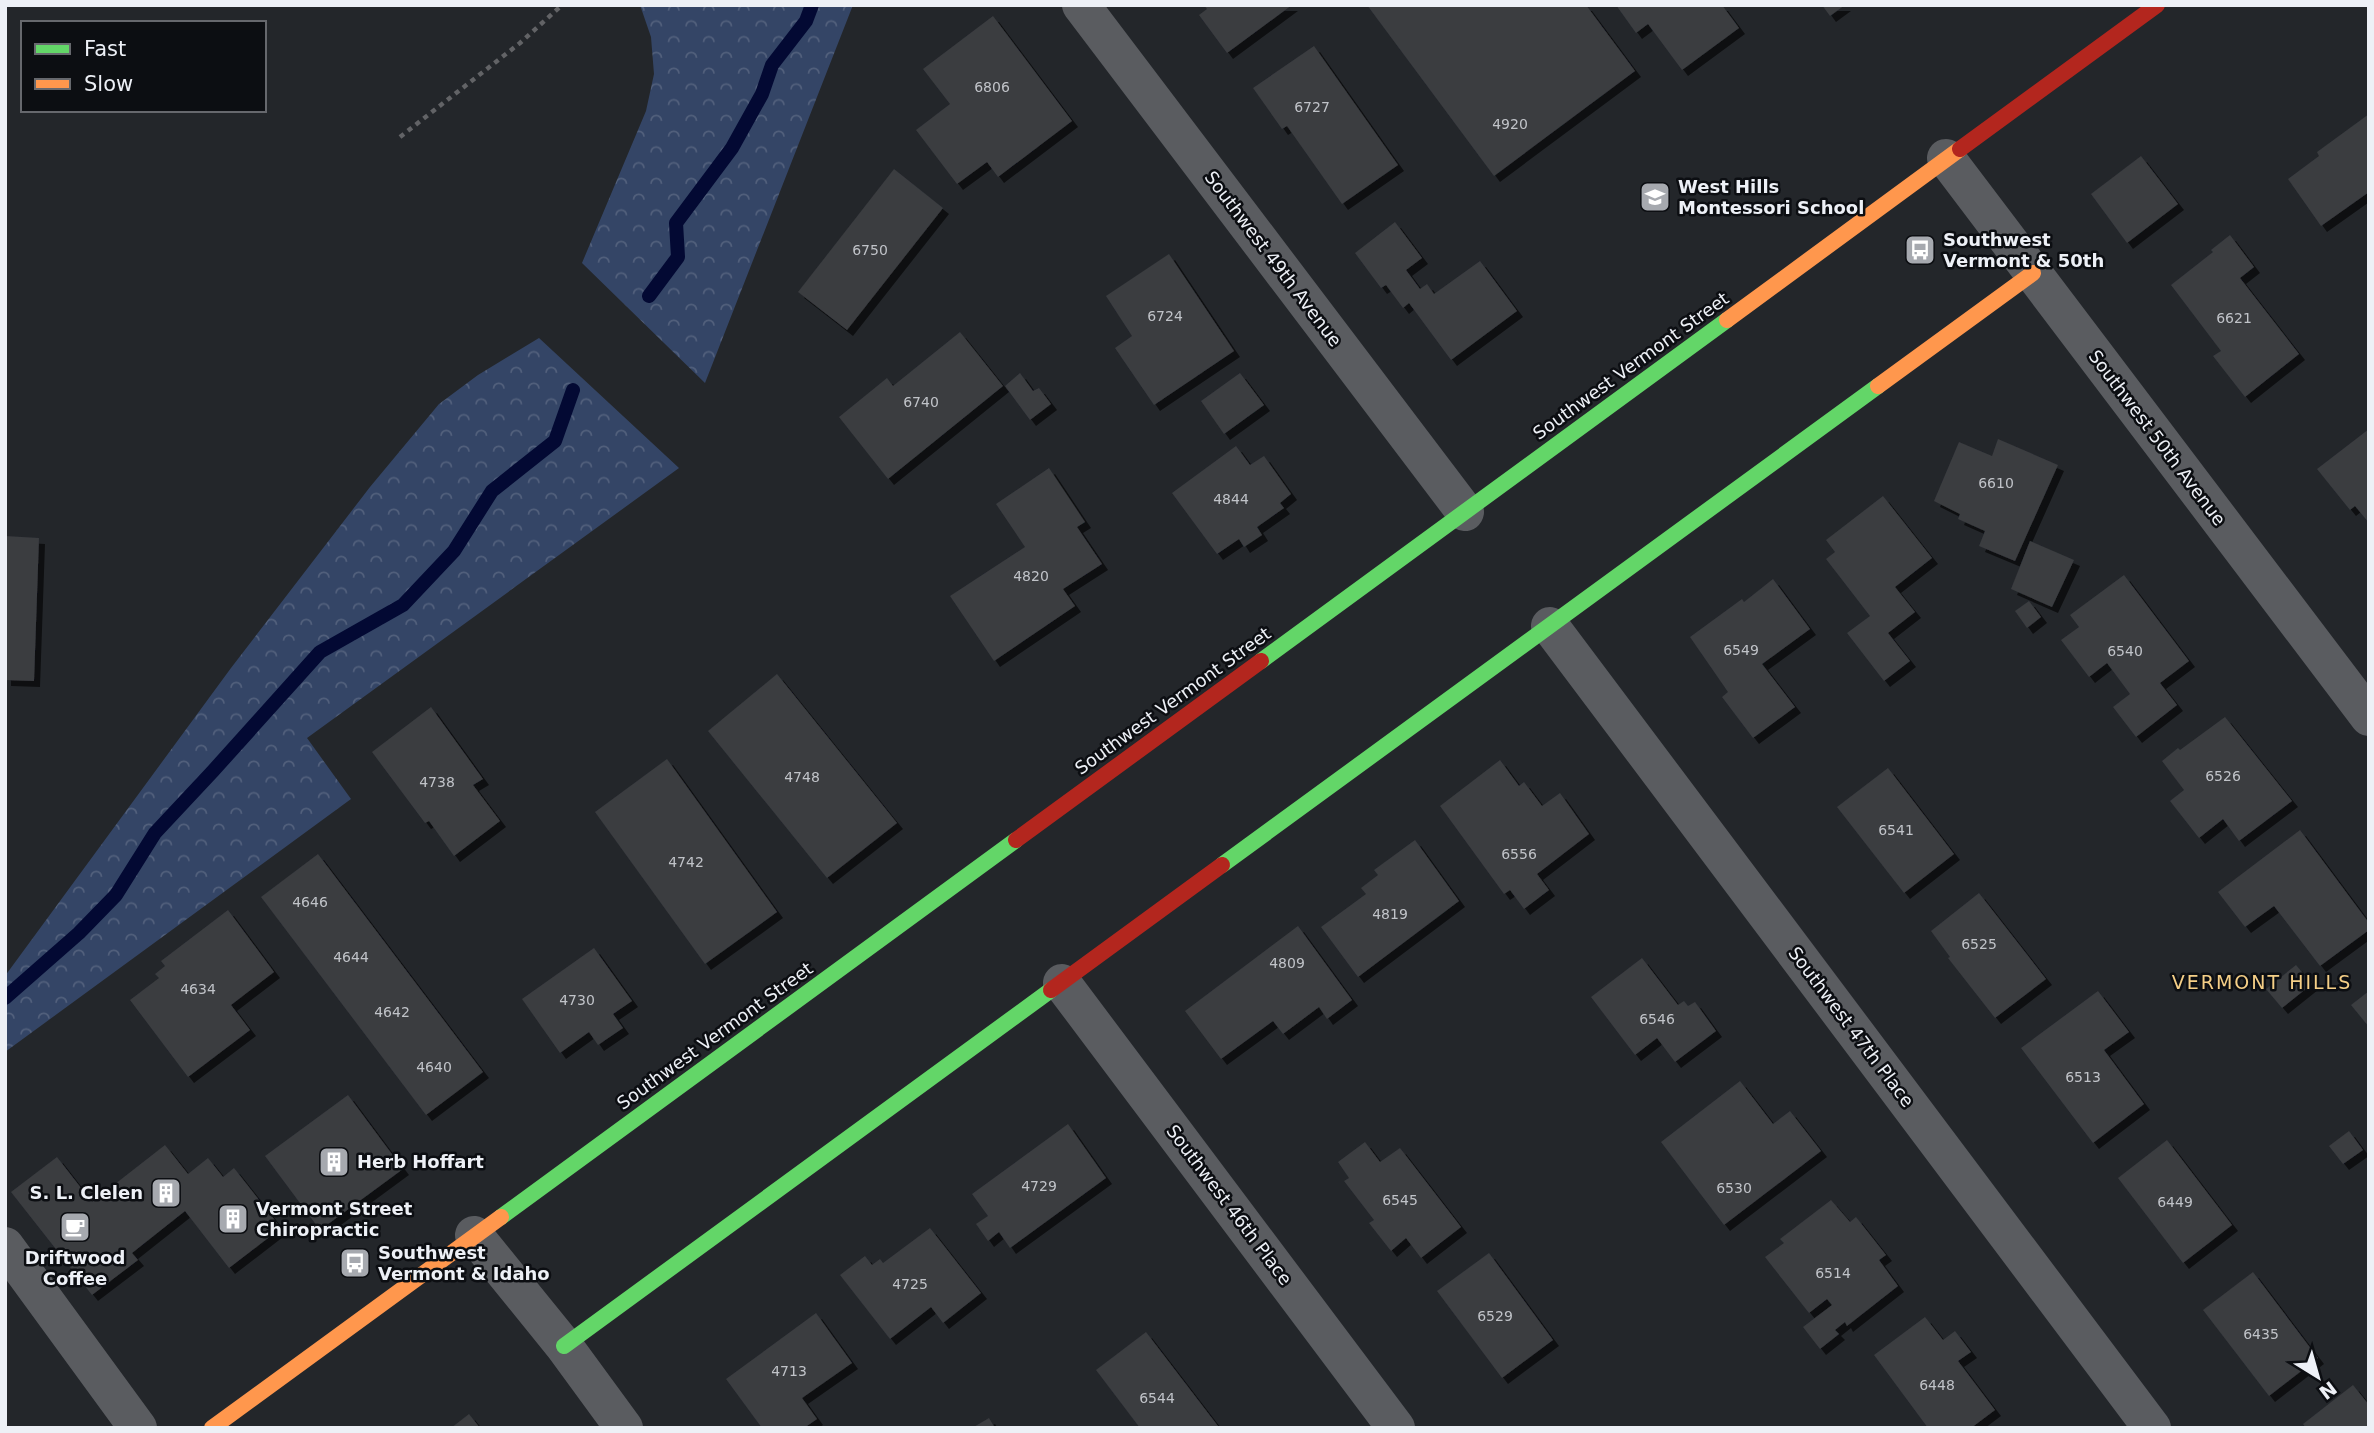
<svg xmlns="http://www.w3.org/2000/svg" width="2374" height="1433" viewBox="0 0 2374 1433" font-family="'DejaVu Sans',sans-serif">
<defs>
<pattern id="forest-crowns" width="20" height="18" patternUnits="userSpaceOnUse" patternTransform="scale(1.75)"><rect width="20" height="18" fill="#344566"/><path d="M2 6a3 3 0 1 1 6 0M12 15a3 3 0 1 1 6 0" fill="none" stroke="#52607c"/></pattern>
<filter id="shadow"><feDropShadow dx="6" dy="6" stdDeviation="0" flood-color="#0009"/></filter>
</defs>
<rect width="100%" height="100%" fill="#23262a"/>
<g fill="url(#forest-crowns)">
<path d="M640 5H853L705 383 582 263 646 111 654 74 651 37Z"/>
<path d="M539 338 679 468 307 738 351 799 5 1052V976L231 668 370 487 439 404 478 375Z"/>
</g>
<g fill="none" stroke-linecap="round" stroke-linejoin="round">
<g stroke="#030933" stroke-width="14">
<path d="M649 296 678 257 676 223 732 148 762 94 772 65 806 21 812 5"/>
<path d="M5 998 79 933 116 895 155 833 213 771 320 652 403 605 454 551 492 491 555 441 573 390"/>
</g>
</g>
<g fill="#3a3c40" filter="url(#shadow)">
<path d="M1204 5H1292L1227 53 1199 15 1207 9Z"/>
<path d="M1367 5H1586L1635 71 1494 176Z"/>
<path d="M1616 5H1722L1739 28 1682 70 1648 24 1636 33Z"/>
<path d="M1822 5H1845L1830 16Z"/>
<path d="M993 16 1072 121 998 177 987 162 957 184 916 130 950 104 923 69Z"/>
<path d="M1314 46 1398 165 1342 204 1287 126 1282 129 1253 88Z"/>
<path d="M2369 114V192L2321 226 2288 179 2319 156 2317 152Z"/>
<path d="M2141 156 2178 204 2127 243 2091 194Z"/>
<path d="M894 169 943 208 847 330 798 292Z"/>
<path d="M1395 222 1422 258 1406 270 1420 289 1427 284 1434 294 1480 261 1517 311 1451 360 1409 303 1403 308 1386 285 1381 288 1355 253Z"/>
<path d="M2230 235 2254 267 2240 278 2299 354 2245 397 2213 356 2221 351 2171 285 2213 252 2211 250Z"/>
<path d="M1169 254 1234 351 1154 405 1115 348 1132 336 1106 296Z"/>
<path d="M960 332 1003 386 888 479 839 417 887 378 893 386Z"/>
<path d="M1020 373 1033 391 1039 388 1051 404 1030 420 1005 386Z"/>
<path d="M1240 373 1264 405 1224 434 1201 401Z"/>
<path d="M2369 429V523L2355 506 2350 510 2317 469Z"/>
<path d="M1998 439 2058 465 2015 561 1979 546 1985 531 1958 519 1960 514 1934 501 1959 442 1992 456Z"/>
<path d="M1236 446 1250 465 1264 456 1291 494 1280 503 1284 508 1257 527 1262 535 1244 547 1239 539 1217 554 1172 493Z"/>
<path d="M1049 468 1085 522 1077 527 1102 564 1063 589 1075 606 994 661 950 596 1025 547 996 504Z"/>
<path d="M1883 496 1932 558 1895 587 1915 612 1888 633 1910 661 1884 681 1847 633 1870 616 1826 559 1835 552 1826 540Z"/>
<path d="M5 536 39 538 34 681 5 680Z"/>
<path d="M2030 541 2074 560 2052 607 2011 589Z"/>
<path d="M2124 575 2189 661 2160 683 2177 705 2136 737 2113 707 2130 694 2107 663 2089 677 2061 640 2079 627 2070 615Z"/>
<path d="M1773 579 1810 629 1762 664 1795 707 1753 738 1722 697 1728 692 1690 637 1742 599 1744 602Z"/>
<path d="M2029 601 2041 617 2027 628 2015 611Z"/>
<path d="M777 674 897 823 827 878 708 731Z"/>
<path d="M431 707 483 779 473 785 500 821 454 856 429 821 425 823 372 752Z"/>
<path d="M2225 717 2292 801 2239 841 2223 819 2199 838 2170 801 2184 790 2162 761 2178 748 2180 750Z"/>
<path d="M667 759 777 912 705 964 595 812Z"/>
<path d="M1500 760 1519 786 1524 782 1542 806 1560 793 1589 834 1537 874 1549 890 1524 909 1510 890 1504 894 1440 806Z"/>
<path d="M1888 768 1954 854 1904 893 1837 807Z"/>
<path d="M2300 830 2369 923V930L2320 966 2274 906 2245 927 2218 892Z"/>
<path d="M1415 840 1459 901 1358 977 1321 927 1366 894 1361 888 1378 875 1374 870Z"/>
<path d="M318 854 483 1072 426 1115 261 897Z"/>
<path d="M1979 893 2046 979 1995 1018 1948 958 1950 957 1931 931Z"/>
<path d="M228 910 274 972 231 1005 250 1030 188 1077 130 1000 159 978 155 974 165 966 161 961Z"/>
<path d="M1298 926 1352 1000 1327 1019 1319 1007 1283 1034 1273 1021 1221 1059 1185 1011Z"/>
<path d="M594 948 632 1001 613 1014 623 1028 598 1045 589 1032 560 1053 522 999Z"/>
<path d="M1642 958 1678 1005 1684 1001 1688 1006 1695 1002 1716 1031 1675 1062 1657 1038 1635 1055 1591 997Z"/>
<path d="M2296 965 2312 984 2282 1008 2266 989Z"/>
<path d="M2098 991 2129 1032 2104 1050 2144 1104 2093 1143 2021 1048Z"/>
<path d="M2369 991V1027L2351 1005Z"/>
<path d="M1740 1081 1773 1124 1790 1111 1821 1151 1724 1225 1661 1142Z"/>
<path d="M348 1095 403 1169 320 1230 265 1156Z"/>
<path d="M1068 1124 1106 1178 1010 1248 999 1232 988 1241 976 1224 988 1216 972 1194Z"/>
<path d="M2349 1131 2363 1150 2343 1164 2329 1146Z"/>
<path d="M2167 1140 2232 1225 2183 1263 2118 1178Z"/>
<path d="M1365 1142 1380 1162 1400 1148 1461 1227 1421 1258 1406 1238 1391 1251 1369 1223 1374 1220 1344 1181 1349 1178 1338 1162Z"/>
<path d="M165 1145 188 1174 208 1158 223 1177 234 1168 281 1228 229 1268 185 1211 132 1253 138 1260 92 1295 11 1192 57 1157 92 1202Z"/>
<path d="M1831 1200 1850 1222 1856 1217 1886 1255 1879 1260 1898 1286 1847 1326 1845 1322 1835 1330 1839 1334 1820 1349 1803 1327 1832 1305 1827 1299 1809 1313 1765 1257 1784 1243 1780 1239Z"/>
<path d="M930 1228 981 1293 943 1323 931 1307 890 1339 840 1275 865 1256 872 1265 880 1259 883 1263Z"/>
<path d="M1489 1253 1553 1340 1502 1378 1437 1291Z"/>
<path d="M2253 1272 2318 1358 2269 1396 2203 1310Z"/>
<path d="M816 1313 852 1363 802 1398 817 1419 804 1428H762L726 1379Z"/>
<path d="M1925 1317 1943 1340 1955 1331 1971 1352 1958 1361 1995 1410 1971 1428H1928L1874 1355Z"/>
<path d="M1146 1332 1218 1426 1215 1428H1140L1096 1370Z"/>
<path d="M2353 1385 2369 1405V1428H2306L2303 1424Z"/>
<path d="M469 1414 480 1428H451Z"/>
<path d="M989 1418 995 1428H972Z"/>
</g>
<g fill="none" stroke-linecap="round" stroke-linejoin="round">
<path stroke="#626366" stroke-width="4.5" stroke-dasharray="5 5" stroke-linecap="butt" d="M400 137 520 43 562 5"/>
<g stroke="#5a5c60" stroke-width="38">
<path d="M1081 5 1465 512"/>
<path d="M1946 158 2369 717"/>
<path d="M1550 626 2152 1428"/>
<path d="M1062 983 1396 1428"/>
<path d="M474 1235 564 1346 624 1428"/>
<path d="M5 1246 138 1428"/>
</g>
<g stroke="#63d668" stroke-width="16">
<path d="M1261 661 1727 320"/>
<path d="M1222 865 1878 386"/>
<path d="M501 1217 1016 840"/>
<path d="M564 1346 1051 990"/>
</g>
<g stroke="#ff974d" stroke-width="16">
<path d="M1727 320 1960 149"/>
<path d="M1878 386 2033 273"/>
<path d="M212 1428 501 1217"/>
</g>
<g stroke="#b3261e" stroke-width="16">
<path d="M1960 149 2157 5"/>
<path d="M1016 840 1261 661"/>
<path d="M1051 990 1222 865"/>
</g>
</g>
<defs>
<g id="school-square" transform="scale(1.575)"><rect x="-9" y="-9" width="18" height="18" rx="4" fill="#a6a9af" stroke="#0c0e12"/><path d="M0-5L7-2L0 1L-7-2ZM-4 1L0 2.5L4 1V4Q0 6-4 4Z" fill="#fff"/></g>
<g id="bus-square" transform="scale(1.575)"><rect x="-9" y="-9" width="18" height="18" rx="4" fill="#a6a9af" stroke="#0c0e12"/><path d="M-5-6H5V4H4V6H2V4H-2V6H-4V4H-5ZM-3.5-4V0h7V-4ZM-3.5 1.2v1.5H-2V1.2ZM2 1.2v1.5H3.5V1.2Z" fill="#fff"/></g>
<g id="building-square" transform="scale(1.575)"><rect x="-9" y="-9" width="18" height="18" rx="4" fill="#a6a9af" stroke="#0c0e12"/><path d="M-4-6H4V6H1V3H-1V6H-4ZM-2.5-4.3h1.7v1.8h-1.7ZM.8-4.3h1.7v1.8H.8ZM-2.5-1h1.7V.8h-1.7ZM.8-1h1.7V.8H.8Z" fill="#fff"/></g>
<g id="cafe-square" transform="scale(1.575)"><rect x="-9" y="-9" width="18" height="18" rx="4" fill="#a6a9af" stroke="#0c0e12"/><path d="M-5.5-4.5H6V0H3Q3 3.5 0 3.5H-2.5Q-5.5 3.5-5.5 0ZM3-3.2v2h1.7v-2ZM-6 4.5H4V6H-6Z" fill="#fff"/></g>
</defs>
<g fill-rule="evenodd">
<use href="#school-square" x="1655" y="197"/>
<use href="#bus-square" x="1920" y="250"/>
<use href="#building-square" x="334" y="1162"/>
<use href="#building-square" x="166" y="1193"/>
<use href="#building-square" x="233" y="1219"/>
<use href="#cafe-square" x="75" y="1227"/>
<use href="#bus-square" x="355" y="1263"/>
</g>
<g text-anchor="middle" stroke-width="5" stroke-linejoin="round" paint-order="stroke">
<g font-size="14" fill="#c0c3c8">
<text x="992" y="92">6806</text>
<text x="1312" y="112">6727</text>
<text x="1510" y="129">4920</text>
<text x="870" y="255">6750</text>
<text x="1165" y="321">6724</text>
<text x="2234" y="323">6621</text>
<text x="921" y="407">6740</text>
<text x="1996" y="488">6610</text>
<text x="1231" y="504">4844</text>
<text x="1031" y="581">4820</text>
<text x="1741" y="655">6549</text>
<text x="2125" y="656">6540</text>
<text x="2223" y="781">6526</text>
<text x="802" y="782">4748</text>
<text x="437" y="787">4738</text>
<text x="1896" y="835">6541</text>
<text x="1519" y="859">6556</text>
<text x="686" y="867">4742</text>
<text x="310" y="907">4646</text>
<text x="1390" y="919">4819</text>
<text x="1979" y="949">6525</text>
<text x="351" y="962">4644</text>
<text x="1287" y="968">4809</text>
<text x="198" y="994">4634</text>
<text x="577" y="1005">4730</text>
<text x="392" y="1017">4642</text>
<text x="1657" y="1024">6546</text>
<text x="434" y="1072">4640</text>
<text x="2083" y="1082">6513</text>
<text x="1039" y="1191">4729</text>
<text x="1734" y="1193">6530</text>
<text x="1400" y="1205">6545</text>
<text x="2175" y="1207">6449</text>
<text x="1833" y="1278">6514</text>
<text x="910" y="1289">4725</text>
<text x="1495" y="1321">6529</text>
<text x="2261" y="1339">6435</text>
<text x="789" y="1376">4713</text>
<text x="1937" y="1390">6448</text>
<text x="1157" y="1403">6544</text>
</g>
<g font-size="18" font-weight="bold" fill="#edf0f6" stroke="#0c0e12" text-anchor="start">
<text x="1678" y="193">West Hills<tspan x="1678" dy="21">Montessori School</tspan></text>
<text x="1943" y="246">Southwest<tspan x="1943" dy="21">Vermont &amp; 50th</tspan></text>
<text x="357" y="1168">Herb Hoffart</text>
<text x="143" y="1199" text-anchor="end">S. L. Clelen</text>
<text x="256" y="1215">Vermont Street<tspan x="256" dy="21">Chiropractic</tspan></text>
<text x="378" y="1259">Southwest<tspan x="378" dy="21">Vermont &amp; Idaho</tspan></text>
<text x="75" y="1264" text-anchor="middle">Driftwood<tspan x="75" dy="21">Coffee</tspan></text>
</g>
<g font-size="18" fill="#edf0f6" stroke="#0c0e12">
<text transform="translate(1273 259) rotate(53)" y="6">Southwest 49th Avenue</text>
<text transform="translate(1631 366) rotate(-36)" y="6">Southwest Vermont Street</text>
<text transform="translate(2157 438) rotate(53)" y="6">Southwest 50th Avenue</text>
<text transform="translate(1173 701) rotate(-36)" y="6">Southwest Vermont Street</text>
<text transform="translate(1851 1027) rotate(53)" y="6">Southwest 47th Place</text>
<text transform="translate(715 1036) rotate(-36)" y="6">Southwest Vermont Street</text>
<text transform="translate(1229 1205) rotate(53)" y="6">Southwest 46th Place</text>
</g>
<g font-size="19" letter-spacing="2" fill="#f5cf87" stroke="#0c0e12">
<text x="2262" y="989">VERMONT HILLS</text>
</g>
</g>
<rect width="2374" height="1433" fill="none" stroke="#edf0f6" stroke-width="14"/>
<rect x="21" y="21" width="245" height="91" fill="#0c0e12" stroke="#66686d" stroke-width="2"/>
<rect x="35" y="44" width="35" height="10" fill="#63d668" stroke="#66686d" stroke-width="2"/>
<text x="84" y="56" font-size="21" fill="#edf0f6">Fast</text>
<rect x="35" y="79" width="35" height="10" fill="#ff974d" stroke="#66686d" stroke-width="2"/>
<text x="84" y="91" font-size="21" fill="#edf0f6">Slow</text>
<g transform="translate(2318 1377) rotate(143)" stroke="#0c0e12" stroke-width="5" paint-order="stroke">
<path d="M0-5L12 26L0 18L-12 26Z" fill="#edf0f6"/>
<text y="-10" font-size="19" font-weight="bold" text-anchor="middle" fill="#edf0f6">N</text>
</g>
</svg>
